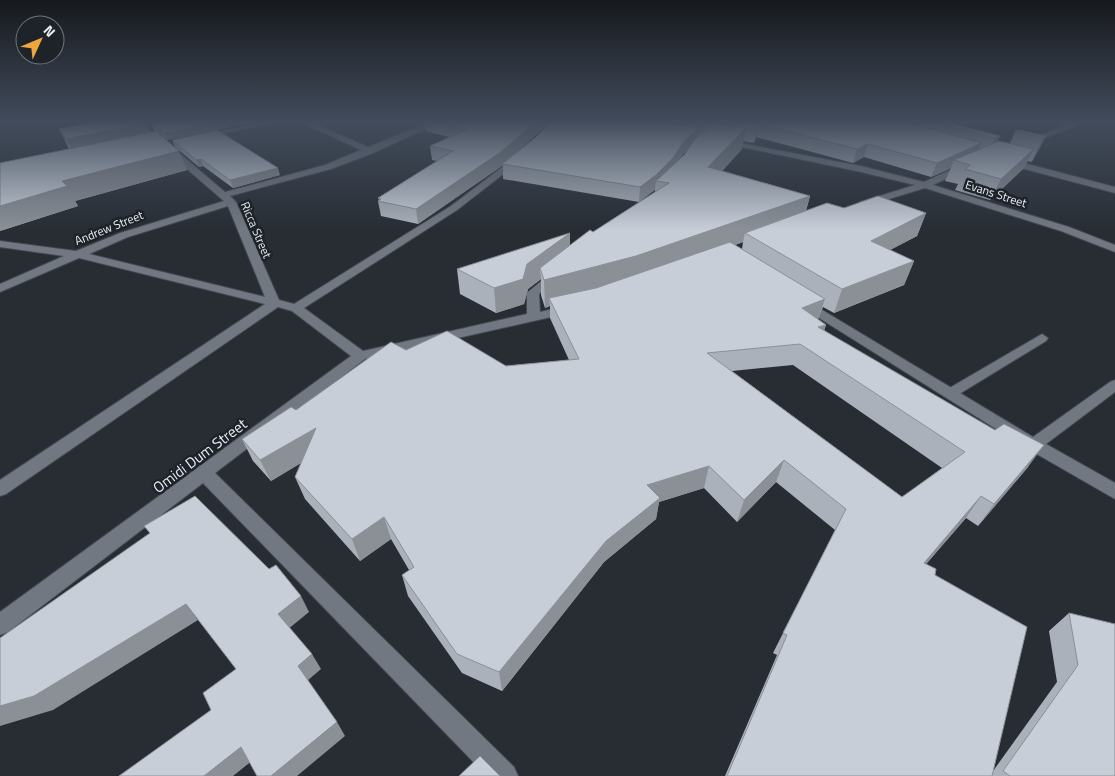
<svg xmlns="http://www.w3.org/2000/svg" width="1115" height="776" viewBox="0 0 1115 776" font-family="'Titillium Web',sans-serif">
<rect width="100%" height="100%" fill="#282d34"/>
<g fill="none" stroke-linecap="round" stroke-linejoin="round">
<g stroke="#454950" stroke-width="2">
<path id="lane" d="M1042 334 1048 338 1046 341 956 396H946L944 393 946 390Z"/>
</g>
<g stroke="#454950" stroke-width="2">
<g id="street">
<path d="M266 121H282L202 138 198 136Z"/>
<path d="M298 121H308L368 147 432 121H443L373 153 331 169 230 196 236 202 279 300 294 304 451 206 517 156 521 159 520 161 457 210 304 308 363 351 527 314V293L551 273H559L561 275 559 277 539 294 540 312 569 305 575 309 569 313 365 359 215 473 514 767 518 776H487L203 483 8 632 0 635V612L351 356 292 311 278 307 6 494 0 496V480L265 304 79 258 0 292V284L64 256 0 247V241L76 251 120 233 224 201 166 151V147H172L225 192 325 165 361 150ZM228 206 265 297 89 254 128 237Z"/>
<path d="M1077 121H1088L1027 145 1020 143Z"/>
<path d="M719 139 861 166 924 182 963 164H969V168L933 185 1069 227 1115 245V252L1061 231 925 188 866 206H860V202L915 185 861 172 722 143 718 141Z"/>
<path d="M1005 158 1115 187V193L1002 163 1001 161Z"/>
<path d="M804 299 1033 437 1110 382 1115 380V392L1046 444 1115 483V499L1028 449 800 306 798 303 800 300Z"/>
</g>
</g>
<use href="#lane" fill="#727881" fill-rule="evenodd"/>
<use href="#street" fill="#727881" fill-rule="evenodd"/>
</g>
<g fill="#abb1ba" fill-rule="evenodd">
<path d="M149 121H258L167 140 162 136 187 170 75 201 78 206 0 231 69 149 59 129 146 123 150 132 155 131 154 130 151 124 153 123Z"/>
<path d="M424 121H551L511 157 536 137 551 121H942L1000 136 997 141 1010 143 1015 131 1046 136 1033 160 1031 162 1028 161 1023 169 990 200 955 190 958 184 945 181 951 168 931 177 864 157 853 163 756 137 754 143 743 141 742 149 722 171 810 196 806 211 844 208 926 213 917 236 890 250 914 261 904 285 834 313 823 307 818 319 826 325 824 330 1028 467 978 526 966 518 926 564 935 575 993 771 1057 682 1049 631 1069 613 1115 776H725L777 655 773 653 835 530 776 482 737 522 704 488 659 502 656 519 604 562 502 691 462 673 408 596 402 575 409 570 391 539 360 561 305 499 295 477 301 463 271 481 253 461 242 439 406 350 506 366 569 360 550 318V306L545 308 541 295V279L528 289 524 304 496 313 460 294 457 269 570 246 593 232 655 192V189L639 202 503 179V165L418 224 381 216 378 201 379 200 378 198 437 161 432 160 430 146 449 137 426 131ZM688 149 684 155 679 160 683 154ZM743 242 742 249 735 245ZM793 365 942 468 902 497 732 371Z"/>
<path d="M172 140 280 175 233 188 203 166 199 167 175 147Z"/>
</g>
<g fill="#8b9097">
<path d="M224 121H258L167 140 165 133Z"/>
<path d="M536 121H551L502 166 418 224 416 209Z"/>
<path d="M146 123 154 142 76 158 66 139Z"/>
<path d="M758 124 756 137 754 143 756 130Z"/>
<path d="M699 128 697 141 683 154 672 172 656 181 655 190 639 202 640 187 685 140Z"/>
<path d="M746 128 742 149 704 191 708 167Z"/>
<path d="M1000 136 994 149 989 151 995 138Z"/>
<path d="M1046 136 1033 160 1031 162 1043 138Z"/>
<path d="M982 143 976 156 954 160 951 168 931 177 937 163Z"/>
<path d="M868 144 864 157 853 163 857 149Z"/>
<path d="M1034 149 1023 169 990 200 1001 179Z"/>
<path d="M179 151 187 170 75 201 78 206 0 231V206L62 181Z"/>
<path d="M201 159 203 166 199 167 196 160Z"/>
<path d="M278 168 280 175 233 188 230 180Z"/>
<path d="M810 196 803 220 745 233 743 242 633 282 549 298 550 306 545 308 544 280Z"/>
<path d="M926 213 917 236 863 264 871 241Z"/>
<path d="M570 233V256L540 268 541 279 528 289 524 304 496 313 494 288Z"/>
<path d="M914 261 904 285 834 313 842 289Z"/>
<path d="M825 299 818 319 802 308Z"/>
<path d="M826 325 819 345 818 327Z"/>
<path d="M316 428 324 449 271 481 260 460Z"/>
<path d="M1044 445 1028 467 978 526 994 504Z"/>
<path d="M784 460 776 482 737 522 744 500Z"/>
<path d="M709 466 704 488 659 502 656 519 604 562 502 691 499 672 606 541 647 485Z"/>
<path d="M981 496 966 518 909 584 924 563Z"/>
<path d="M384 517 391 539 360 561 352 539Z"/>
<path d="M301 596 309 612 287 630 278 614Z"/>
<path d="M186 604 198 620 53 710 0 726V706Z"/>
<path d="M312 654 321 669 307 681 298 666Z"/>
<path d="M337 722 345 736 297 776H271Z"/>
<path d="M241 747 253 760 233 776H204Z"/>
</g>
<g fill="#c7ced8" stroke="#8b9097" fill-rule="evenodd">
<path d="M100 121H143L146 123 66 139 59 129Z"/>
<path d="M158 121H224L165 133 151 124 160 122Z"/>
<path d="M435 121H536L501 152 416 209 378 201 381 199 378 198 453 151 430 146 467 129Z"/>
<path d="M551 121H659L699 128 685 140 673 158 656 175 640 187 502 164 536 137Z"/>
<path d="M702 121H903L982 143 937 163 868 144 857 149 758 124 756 130Z"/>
<path d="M932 121H942L1000 136 995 138Z"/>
<path d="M713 122 746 128 708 167 810 196 636 256 544 280 540 268 590 230 593 232 669 183 656 181 684 155 695 139Z"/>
<path d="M217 130 278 168 230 180 201 159 196 160 172 140Z"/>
<path d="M1020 130 1046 136 1043 138 1015 131Z"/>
<path d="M156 131 179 151 62 181 67 186 0 206V163Z"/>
<path d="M999 141 1034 149 1001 179 965 169 970 165 954 160Z"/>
<path d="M878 196 926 213 871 241 914 261 842 289 745 233 827 203 844 208Z"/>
<path d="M570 233 527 264 523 279 494 288 457 269Z"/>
<path d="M730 242 825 299 802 308 826 325 818 327 995 430 1004 424 1044 445 994 504 981 496 924 563 936 569 935 575 1027 627 992 776H727L787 635 783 633 846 509 784 460 744 500 709 466 647 485 660 498 606 541 499 672 457 654 402 575 414 567 384 517 352 539 295 477 316 428 260 460 242 439 291 407 296 410 391 342 406 350 447 331 506 366 579 359 549 298 596 288ZM800 344 965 452 902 497 707 353Z"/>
<path d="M195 496 269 569 276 565 301 596 278 614 312 654 298 666 337 722 271 776H257L241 747 204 776H119L211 710 203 693 236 669 186 604 34 696 0 706V638L150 533 144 526Z"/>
<path d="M1069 613 1115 624V776H1010L1003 771 1078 665Z"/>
<path d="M480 756 500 776H459Z"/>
</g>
<linearGradient id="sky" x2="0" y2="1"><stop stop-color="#16191d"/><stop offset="0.53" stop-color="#424c5c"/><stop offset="1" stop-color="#424c5c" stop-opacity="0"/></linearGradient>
<rect width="1115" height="230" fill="url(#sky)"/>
<g text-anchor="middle" stroke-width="5" stroke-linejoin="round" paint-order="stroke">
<g font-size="12" fill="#eaeef3" stroke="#1e232a">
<text transform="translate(996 194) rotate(18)" y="4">Evans Street</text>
<text transform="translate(109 228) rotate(-22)" y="4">Andrew Street</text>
<text transform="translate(256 230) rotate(67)" y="4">Ricca Street</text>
</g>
<g font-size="15" fill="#eaeef3" stroke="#1e232a">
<text transform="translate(200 456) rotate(-37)" y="5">Omidi Dum Street</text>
</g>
</g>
<g transform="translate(40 40) rotate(46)"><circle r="24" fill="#1e232a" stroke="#70747a"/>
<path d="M0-4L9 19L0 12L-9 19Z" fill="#efa73d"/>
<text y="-8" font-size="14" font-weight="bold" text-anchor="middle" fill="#eaeef3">N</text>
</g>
</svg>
